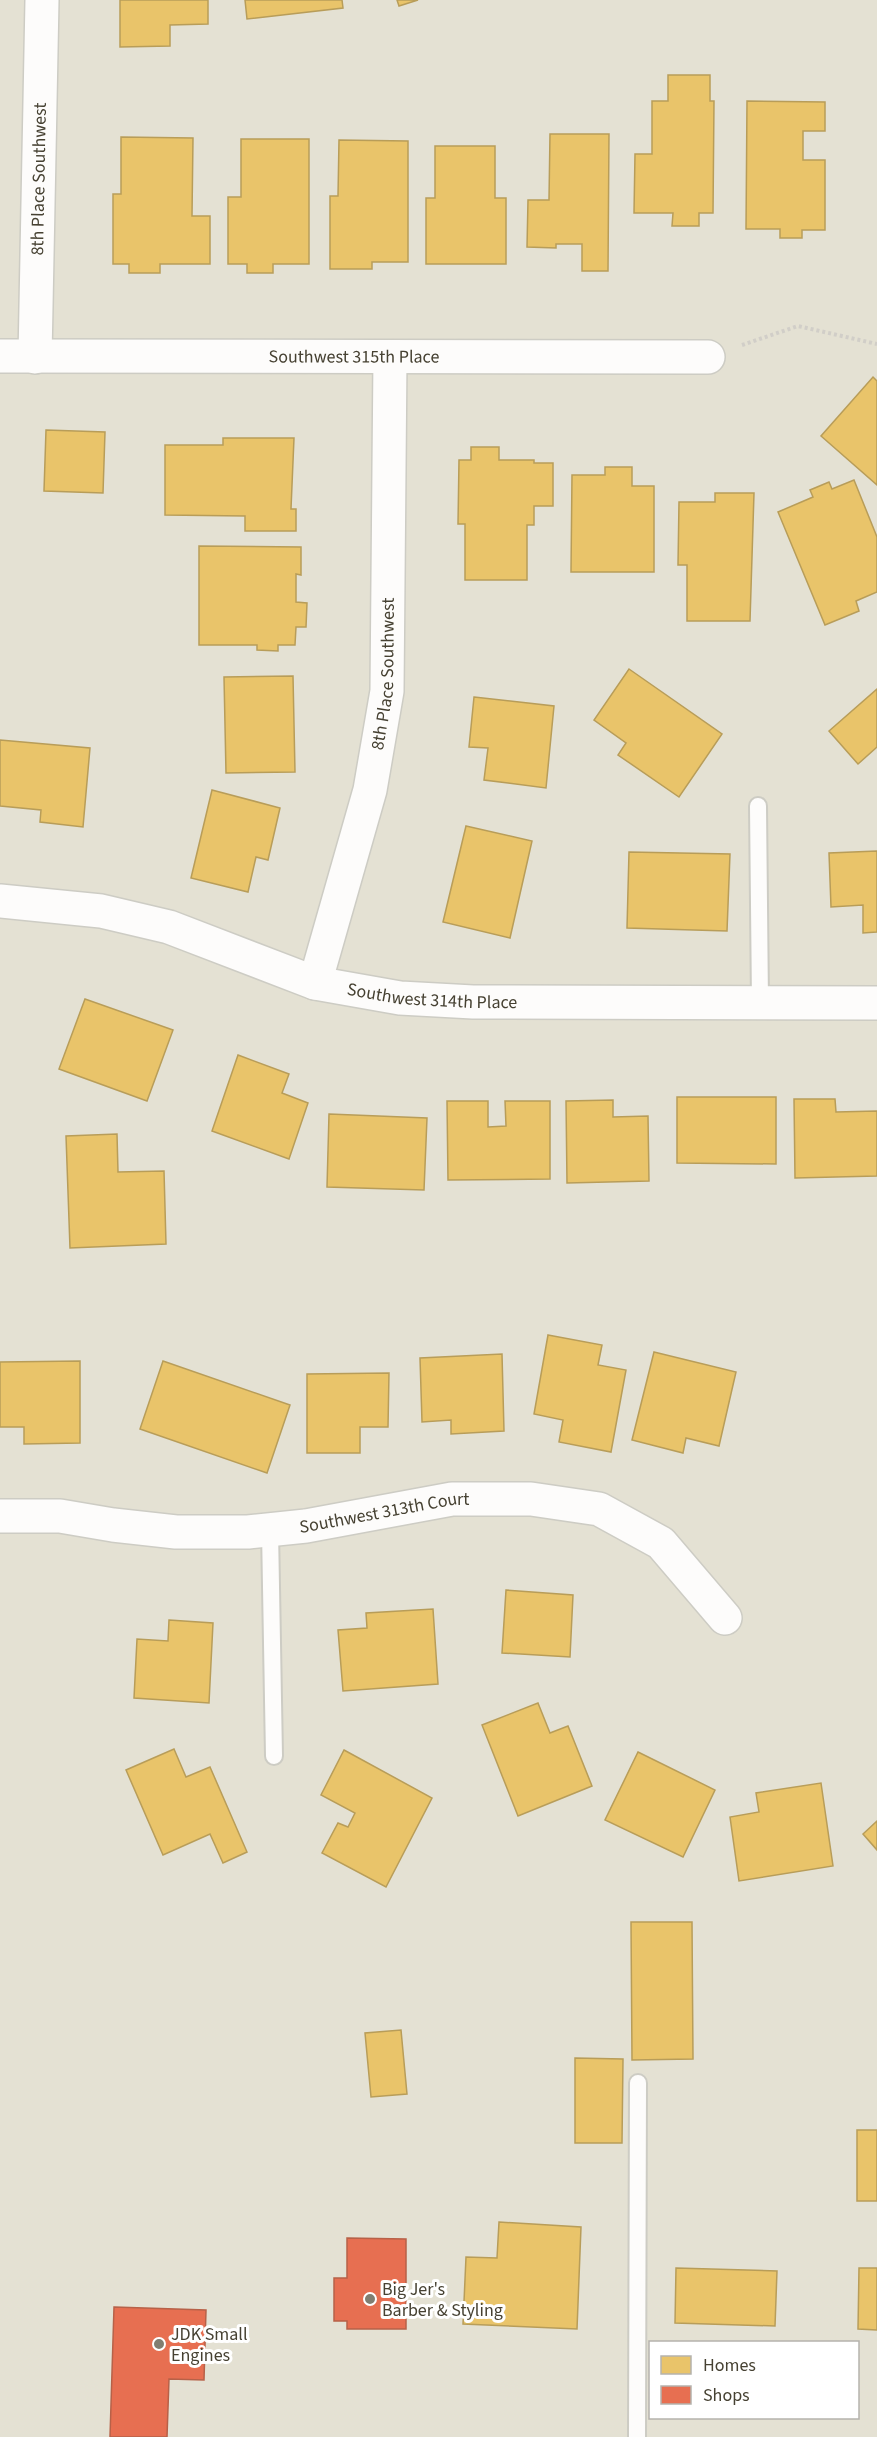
<svg xmlns="http://www.w3.org/2000/svg" width="877" height="2437" viewBox="0 0 877 2437" font-family="'Source Sans 3',sans-serif">
<rect width="100%" height="100%" fill="#efeee6"/>
<path fill="#e4e1d3" fill-rule="evenodd" d="M0 0H877V2437H0ZM650 2342H858V2418H650Z"/>
<g fill="#e9c46a" stroke="#b89d59" stroke-width="1.5">
<path d="M120 0H208V24L170 25V46L120 47Z"/>
<path d="M245 0H342L343 8 247 19Z"/>
<path d="M397 0H418L399 6Z"/>
<path d="M668 75H710V101H714L713 213H699V226H672L673 213H634L635 154H652V101H668Z"/>
<path d="M747 101 825 102V131H803V160H825V230H802V238H780V229H746Z"/>
<path d="M550 134H609L608 271H582V244H556V248L527 247 528 200H549Z"/>
<path d="M121 137 193 138 192 216H210V264H160V273H129V264H113V194H121Z"/>
<path d="M241 139H309V264H273V273H247V264H228V197H241Z"/>
<path d="M339 140 408 141V262H372V269H330V196H338Z"/>
<path d="M435 146H495V198H506V264H426V198H435Z"/>
<path d="M873 377 877 381V485L821 436Z"/>
<path d="M46 430 105 432 103 493 44 491Z"/>
<path d="M223 438H294L291 509H296V531H245V516L165 515V445H223Z"/>
<path d="M471 447H499V460H534V463H553V506H534V525H527V580H465V524H458L459 460H471Z"/>
<path d="M605 467H632V486H654V572H571L572 475H605Z"/>
<path d="M854 480 877 537V592L856 601 859 611 825 625 778 512 813 497 810 490 829 482 832 489Z"/>
<path d="M715 493H754L750 621H687V565H678L679 502H715Z"/>
<path d="M199 546 301 547V575L296 574V602L307 603 306 627H296L295 645H278V651L257 650V645H199Z"/>
<path d="M629 669 722 734 679 797 618 755 626 743 594 720Z"/>
<path d="M293 676 295 772 226 773 224 677Z"/>
<path d="M877 689V747L858 764 829 731Z"/>
<path d="M474 697 554 706 546 788 484 780 488 748 469 747Z"/>
<path d="M0 740 90 748 83 827 40 822 41 810 0 806Z"/>
<path d="M212 790 280 808 268 860 256 857 248 892 191 878Z"/>
<path d="M466 826 532 841 510 938 443 922Z"/>
<path d="M877 851V932L863 933V905L831 907 829 853Z"/>
<path d="M629 852 730 854 727 931 627 928Z"/>
<path d="M85 999 173 1030 147 1101 59 1069Z"/>
<path d="M238 1055 289 1074 282 1093 308 1103 289 1159 212 1131Z"/>
<path d="M677 1097H776V1164L677 1163Z"/>
<path d="M794 1099H835L836 1112 877 1111V1176L795 1178Z"/>
<path d="M613 1100V1117L648 1116 649 1181 567 1183 566 1101Z"/>
<path d="M447 1101H488V1127L506 1126 505 1101H550V1179L448 1180Z"/>
<path d="M329 1114 427 1118 424 1190 327 1187Z"/>
<path d="M117 1134 118 1172 164 1171 166 1244 70 1248 66 1136Z"/>
<path d="M548 1335 602 1345 598 1365 626 1370 611 1452 559 1442 563 1420 534 1414Z"/>
<path d="M654 1352 736 1372 719 1446 686 1438 683 1453 632 1440Z"/>
<path d="M502 1354 504 1431 451 1434V1420L422 1422 420 1358Z"/>
<path d="M80 1361V1443L24 1444V1427H0V1362Z"/>
<path d="M163 1361 290 1405 267 1473 140 1429Z"/>
<path d="M389 1373 388 1427H360V1453H307V1374Z"/>
<path d="M506 1590 573 1595 570 1657 502 1653Z"/>
<path d="M433 1609 438 1684 343 1691 338 1630 367 1628 366 1613Z"/>
<path d="M169 1620 213 1623 209 1703 134 1698 137 1639 168 1641Z"/>
<path d="M538 1703 550 1733 568 1726 592 1786 518 1816 482 1725Z"/>
<path d="M174 1749 186 1777 210 1767 247 1852 223 1863 210 1834 163 1855 126 1770Z"/>
<path d="M344 1750 432 1798 386 1887 322 1853 338 1823 348 1827 355 1813 321 1795Z"/>
<path d="M638 1752 715 1790 683 1857 605 1820Z"/>
<path d="M821 1783 833 1866 739 1881 730 1817 759 1812 756 1793Z"/>
<path d="M877 1821V1850L863 1834Z"/>
<path d="M631 1922H692L693 2059 632 2060Z"/>
<path d="M401 2030 407 2094 371 2097 365 2033Z"/>
<path d="M575 2058 623 2059 622 2143H575Z"/>
<rect x="857" y="2130" width="20" height="71"/>
<path d="M499 2222 581 2227 577 2329 463 2324 466 2257 497 2258Z"/>
<path d="M676 2268 777 2271 775 2326 675 2323Z"/>
<path d="M859 2268H877V2330L858 2329Z"/>
</g>
<g fill="#e76f51" stroke="#b76148" stroke-width="1.5">
<path d="M347 2238 406 2239V2329H347V2321H334V2278H347Z"/>
<path d="M114 2307 206 2310 204 2380 169 2379 167 2437H110Z"/>
</g>
<g fill="none" stroke-linecap="round" stroke-linejoin="round">
<g stroke="#cdccc4" stroke-width="20">
<g id="service">
<path d="M758 806 760 1003"/>
<path d="M270 1530 274 1756"/>
<path d="M637 2437 638 2083"/>
</g>
</g>
<g stroke="#cdccc4" stroke-width="36">
<g id="minor">
<path id="s1" d="M0 356 708 357"/>
<path id="s2" d="M35 357 42 0"/>
<path id="s3" d="M0 901 101 911 169 927 315 983 400 998 473 1002 877 1003"/>
<path id="s4" d="M315 983 370 790 387 691 390 357"/>
<path id="s5" d="M0 1516H60L113 1525 176 1532H248L306 1526 452 1499H531L599 1509 661 1543 725 1618"/>
</g>
</g>
<path stroke="#d1cec8" stroke-width="4" stroke-dasharray="3 3" stroke-linecap="butt" d="M742 345 798 326 877 344"/>
<use href="#service" stroke="#fdfcfb" stroke-width="16"/>
<use href="#minor" stroke="#fdfcfb" stroke-width="33"/>
</g>
<g fill="#817e71" stroke="#fff" stroke-width="2">
<circle cx="370" cy="2299" r="6"/>
<circle cx="159" cy="2344" r="6"/>
</g>
<g text-anchor="middle" stroke-width="6" stroke-linejoin="round" paint-order="stroke">
<g font-size="18" fill="#464132" stroke="#fff">
<text dy="6" stroke="none"><textPath href="#s2" startOffset="178">8th Place Southwest</textPath></text>
<text dy="6" stroke="none"><textPath href="#s1" startOffset="354">Southwest 315th Place</textPath></text>
<text dy="6" stroke="none"><textPath href="#s4" startOffset="318">8th Place Southwest</textPath></text>
<text dy="6" stroke="none"><textPath href="#s3" startOffset="446">Southwest 314th Place</textPath></text>
<text dy="6" stroke="none"><textPath href="#s5" startOffset="387">Southwest 313th Court</textPath></text>
</g>
<g font-size="18" fill="#464132" stroke="#fff" text-anchor="start">
<text x="382" y="2295">Big Jer's<tspan x="382" dy="21">Barber &amp; Styling</tspan></text>
<text x="171" y="2340">JDK Small<tspan x="171" dy="21">Engines</tspan></text>
</g>
</g>
<rect x="649" y="2341" width="210" height="78" fill="#ffffff" stroke="#b5b3ad" stroke-width="1.5"/>
<rect x="661" y="2356" width="30" height="18" fill="#e9c46a" stroke="#b5b3ad" stroke-width="1.5"/>
<text x="703" y="2371" font-size="18" fill="#464132">Homes</text>
<rect x="661" y="2386" width="30" height="18" fill="#e76f51" stroke="#b5b3ad" stroke-width="1.5"/>
<text x="703" y="2401" font-size="18" fill="#464132">Shops</text>
</svg>
